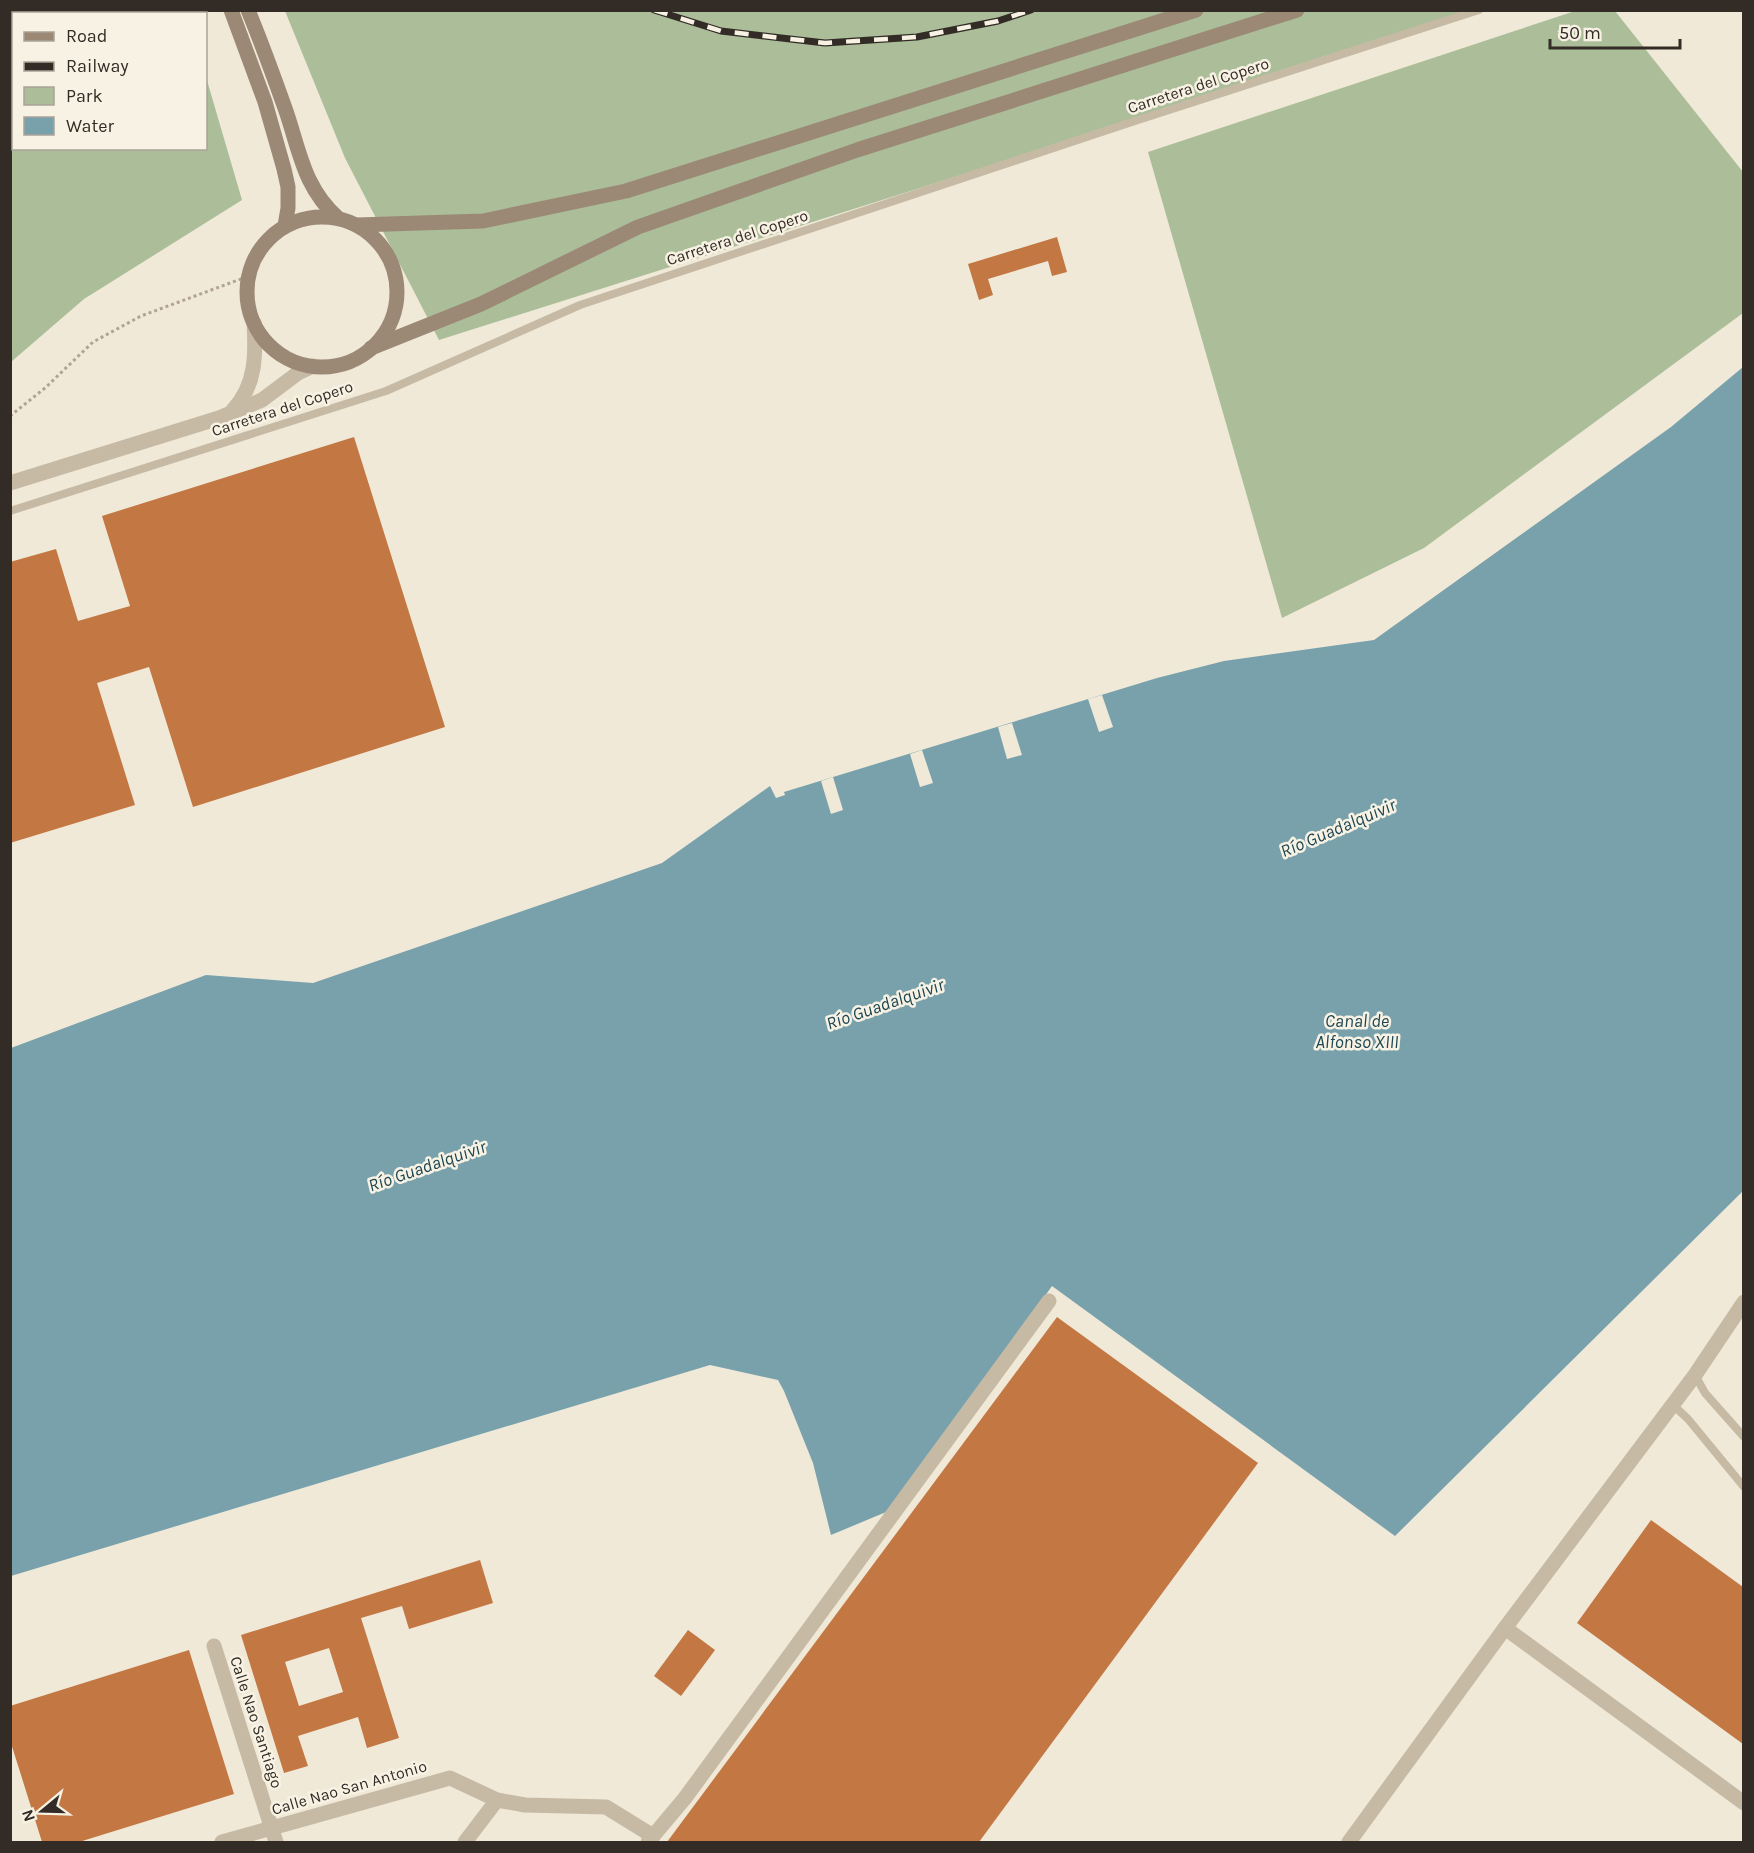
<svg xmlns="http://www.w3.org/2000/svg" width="1754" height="1853" viewBox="0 0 1754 1853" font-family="Karla,sans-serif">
<rect width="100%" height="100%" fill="#f0e9d8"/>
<g fill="#abbe99">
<path d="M65 11 183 10 185 13H64Z"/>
<path d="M285 11H1480L439 340 345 158Z"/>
<path d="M1575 11H1615L1743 172V313L1424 548 1282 618 1148 152Z"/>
<path d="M206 77 242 200 84 299 11 362 10 116 13 112 14 148H206Z"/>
</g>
<path fill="#78a1ac" d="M1743 367V1191L1395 1536 1052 1286 963 1411 910 1502 831 1535 813 1463 784 1391 778 1380 710 1365 11 1576V1048L206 975 313 983 662 863 770 786 776 798 785 795 784 792 1157 678 1224 661 1374 640 1671 427Z"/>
<g fill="#f0e9d8">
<path d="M1102 695 1113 727 1099 732 1088 699Z"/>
<path d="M1012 723 1022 755 1007 759 998 727Z"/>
<path d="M922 750 933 783 920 787 910 754Z"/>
<path d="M833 777 843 810 831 814 821 781Z"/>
</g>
<g fill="#c37743" fill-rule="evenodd">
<path d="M1057 237 1067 272 1052 276 1048 261 988 279 993 295 979 300 968 264Z"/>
<path d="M354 437 445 727 193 807 149 667 97 683 135 805 10 843V562L56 549 78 621 130 606 102 516Z"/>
<path d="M1057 1317 1258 1463 979 1842H667Z"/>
<path d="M1651 1520 1743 1587V1744L1577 1623Z"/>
<path d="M480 1560 493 1603 409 1629 402 1606 361 1618 399 1738 367 1748 358 1717 298 1736 308 1766 284 1773 241 1635ZM329 1648 343 1692 299 1706 285 1662Z"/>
<path d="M688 1630 715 1650 681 1696 654 1676Z"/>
<path d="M189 1650 234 1794 79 1842H42L10 1740V1706Z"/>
</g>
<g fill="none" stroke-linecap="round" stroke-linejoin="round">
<path stroke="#b3a48f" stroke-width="3" stroke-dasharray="3 3" stroke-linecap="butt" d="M10 416 45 388 93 342 141 316 249 276"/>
<g stroke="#c7baa4" stroke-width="8">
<path d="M10 511 386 391 580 305 1132 122 1479 10"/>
<path d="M1695 1375 1705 1393 1744 1437"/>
<path d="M1673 1405 1688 1419 1744 1487"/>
</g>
<g stroke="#c7baa4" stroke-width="15">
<path d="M233 410C256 386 256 354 254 323"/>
<path d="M10 483 219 418 262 400 298 373 313 366"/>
<path d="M1505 1628 1744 1803"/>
<path d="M214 1646 276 1842"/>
<path d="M222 1842 450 1778 497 1800 525 1805 606 1807 653 1836"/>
<path d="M465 1842 497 1800"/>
<path d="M648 1842 685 1798 1049 1301"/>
<path d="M1349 1842 1505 1628 1695 1375 1744 1302"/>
</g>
<g stroke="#9b8976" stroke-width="15">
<path d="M231 10 265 102 284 169 288 187V208L285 226"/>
<path d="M248 10C262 44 274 77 286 111 300 152 304 188 338 218"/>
<path d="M19 14 21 10"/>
<path d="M10 29 14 24"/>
<circle cx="322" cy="292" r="75"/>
<path d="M357 225 483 221 626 191 1196 10"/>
<path d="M371 348 481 304 638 227 857 150 1297 10"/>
</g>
<g stroke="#332c26" stroke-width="7">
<path id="rail" d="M654 10 721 31 825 43 917 37 998 21 1031 10"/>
</g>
<use href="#rail" stroke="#f8f2e4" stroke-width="4.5" stroke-dasharray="14" stroke-linecap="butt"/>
</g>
<g text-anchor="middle" stroke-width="5" stroke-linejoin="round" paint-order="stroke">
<g font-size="16" fill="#332c26" stroke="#f8f2e4">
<text transform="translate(1198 85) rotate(-18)" y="6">Carretera del Copero</text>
<text transform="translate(737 237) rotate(-18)" y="6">Carretera del Copero</text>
<text transform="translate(282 408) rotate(-18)" y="6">Carretera del Copero</text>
<text transform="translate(257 1722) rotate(72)" y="6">Calle Nao Santiago</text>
<text transform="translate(349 1787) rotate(-16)" y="6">Calle Nao San Antonio</text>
</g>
<g font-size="18" font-style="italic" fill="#1d4753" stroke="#f8f2e4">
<text transform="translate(1338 828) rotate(-23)" y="6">Río Guadalquivir</text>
<text transform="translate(885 1004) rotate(-19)" y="6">Río Guadalquivir</text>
<text x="1357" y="1027">Canal de<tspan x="1357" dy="21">Alfonso XIII</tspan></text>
<text transform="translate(427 1166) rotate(-19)" y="6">Río Guadalquivir</text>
</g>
</g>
<rect width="1754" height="1853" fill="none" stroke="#332c26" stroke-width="24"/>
<rect x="12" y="12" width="195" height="138" fill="#f8f2e4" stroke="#a9a398" stroke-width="1.5"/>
<rect x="24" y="32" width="30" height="9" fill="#9b8976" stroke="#a9a398" stroke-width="1.5"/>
<text x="66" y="42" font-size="18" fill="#332c26">Road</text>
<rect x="24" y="62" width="30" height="9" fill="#332c26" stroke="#a9a398" stroke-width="1.5"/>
<text x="66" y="72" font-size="18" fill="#332c26">Railway</text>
<rect x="24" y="87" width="30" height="18" fill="#abbe99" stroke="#a9a398" stroke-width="1.5"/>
<text x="66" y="102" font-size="18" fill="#332c26">Park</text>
<rect x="24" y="117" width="30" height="18" fill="#78a1ac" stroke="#a9a398" stroke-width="1.5"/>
<text x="66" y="132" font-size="18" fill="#332c26">Water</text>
<g transform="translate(42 1811) rotate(251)" stroke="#f8f2e4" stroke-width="4.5" paint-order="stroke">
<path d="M0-4.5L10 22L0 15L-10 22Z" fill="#332c26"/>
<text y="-9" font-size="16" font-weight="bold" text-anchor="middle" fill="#332c26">N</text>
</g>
<path d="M1550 39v9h130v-9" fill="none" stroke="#332c26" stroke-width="3"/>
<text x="1559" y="39" font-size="18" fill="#332c26" stroke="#f8f2e4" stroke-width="4.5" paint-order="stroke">50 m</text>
</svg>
